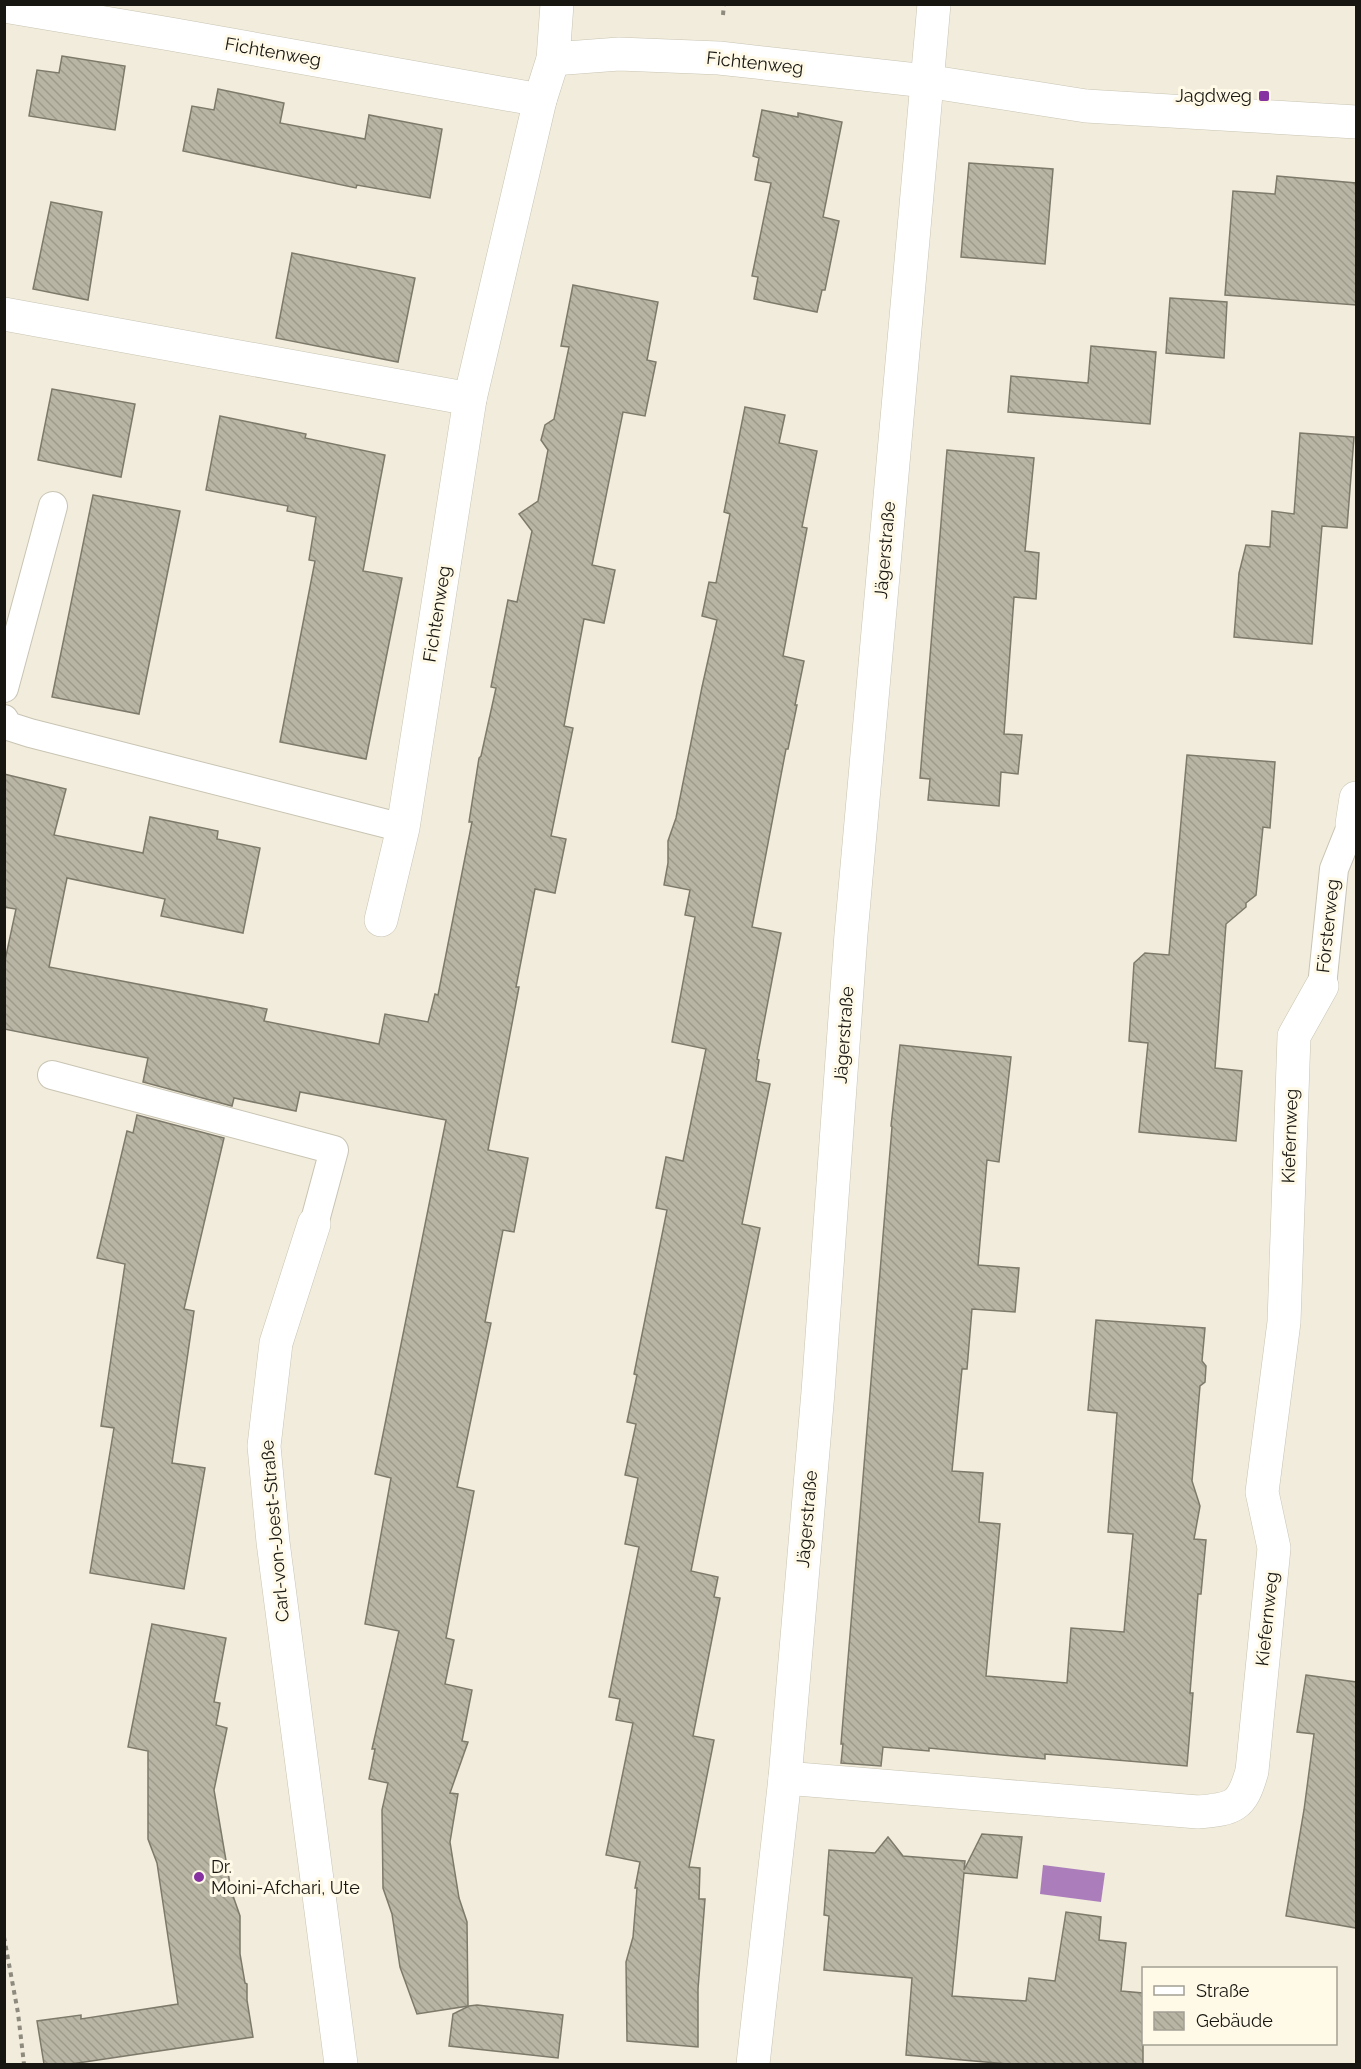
<svg xmlns="http://www.w3.org/2000/svg" width="1361" height="2069" viewBox="0 0 1361 2069" font-family="Raleway,sans-serif">
<defs>
<pattern id="building-back-hatch" width="6" height="6" patternUnits="userSpaceOnUse" patternTransform="scale(1.5)"><rect width="6" height="6" fill="#b9b5a4"/><path d="M-1 5l2 2M0 0l6 6M5-1l2 2" fill="none" stroke="#9e9b8c"/></pattern>
</defs>
<rect width="100%" height="100%" fill="#f1ecdb"/>
<path fill="#ab7ebb" d="M1043 1865 1105 1873 1101 1902 1040 1894Z"/>
<g fill="url(#building-back-hatch)" stroke="#7e7a6b" stroke-width="1.5">
<path d="M62 56 125 66 115 130 29 116 37 70 59 73Z"/>
<path d="M218 89 284 103 280 123 365 139 369 115 442 129 430 198 357 185 356 188 183 151 192 106 214 110Z"/>
<path d="M762 110 798 117V113L842 122 823 217 839 221 825 290H822L817 312 754 299 758 277 752 276 771 183 755 180 759 158 753 156Z"/>
<path d="M969 163 1053 169 1045 264 961 257Z"/>
<path d="M1277 176 1356 183V305L1225 295 1233 191 1275 194Z"/>
<path d="M51 202 102 212 88 300 33 289Z"/>
<path d="M292 253 415 278 398 362 276 338Z"/>
<path d="M573 285 658 302 647 360 656 362 645 416 623 412 592 565 615 570 604 623 584 619 564 726 573 728 551 836 566 839 555 893 535 889 516 987H519L488 1150 528 1158 514 1232 503 1230 485 1322 491 1323 457 1487 474 1491 446 1638 454 1640 445 1684 472 1690 462 1741 468 1742 450 1793 458 1794 450 1842 459 1898 467 1922 468 2006 417 2014 400 1967 392 1914 383 1888 382 1810 388 1783 369 1779 375 1749H372L399 1631 365 1624 391 1478 375 1474 446 1120 300 1092 296 1111 234 1098 232 1106 143 1082 148 1058 4 1029V965L16 909 4 907V774L66 789 54 835 143 853 150 817 218 831 217 839 260 848 243 933 161 916 165 899 67 878 49 967 267 1009 264 1021 379 1044 385 1014 428 1022 435 994 438 995 472 822H469L479 758 481 756 496 688 491 687 508 600 517 602 532 531 519 514 538 501 548 450 541 440 545 425 554 419 569 347 561 346Z"/>
<path d="M1170 298 1227 302 1224 358 1166 353Z"/>
<path d="M1091 346 1156 352 1150 424 1008 412 1011 376 1088 383Z"/>
<path d="M52 389 135 404 121 477 38 460Z"/>
<path d="M745 407 785 415 779 443 817 451 802 527 807 528 783 656 804 661 795 705H797L788 749H786L752 927 781 933 757 1059 759 1060 756 1081 770 1084 742 1224 760 1228 691 1571 718 1577 714 1597 720 1598 693 1736 714 1740 689 1867 700 1868 699 1899H705L698 1989V2047L627 2041 626 1962 633 1937 637 1888H635L640 1862 606 1855 633 1723 616 1720 620 1699 609 1697 639 1547 625 1544 638 1478 625 1475 636 1424 627 1422 637 1375 634 1374 667 1210 656 1208 666 1157 683 1161 706 1049 672 1042 695 917 685 915 690 890 664 885 668 863V841L676 818 702 687 717 620 702 616 709 582 716 583 730 514 724 512Z"/>
<path d="M220 416 306 434 305 438 385 455 363 571 402 578 366 759 280 742 315 561 309 560 316 517 287 511 288 506 206 490Z"/>
<path d="M1300 433 1354 437 1347 528 1322 526 1312 644 1234 637 1239 573 1246 545 1270 547 1272 511 1294 514Z"/>
<path d="M947 450 1034 458 1025 551 1039 553 1036 599 1014 597 1004 734 1022 735 1018 774 1001 772 999 806 928 800 930 779 920 778Z"/>
<path d="M93 495 180 511 139 714 52 697Z"/>
<path d="M1187 755 1275 762 1270 828 1263 827 1256 895 1246 903V907L1226 924 1215 1068 1242 1071 1236 1141 1139 1132 1148 1043 1129 1041 1134 963 1145 953 1169 955Z"/>
<path d="M900 1045 1011 1057 999 1162 987 1160 978 1265 1019 1268 1015 1312 972 1309 967 1369H962L952 1471 983 1473 979 1522 1000 1524 986 1676 1067 1683 1071 1628 1124 1632 1133 1534 1108 1532 1117 1413 1088 1410 1096 1320 1205 1328 1202 1361 1206 1366 1205 1382 1200 1386 1192 1481 1200 1506 1194 1539 1206 1540 1201 1594H1198L1190 1693H1193L1187 1766 1045 1754V1759L929 1748V1751L883 1747 881 1766 841 1763 843 1744H841L892 1127 891 1126Z"/>
<path d="M137 1115 224 1138 184 1309 194 1311 172 1463 205 1468 184 1589 90 1573 114 1428 101 1426 125 1264 97 1258 127 1131 133 1133Z"/>
<path d="M152 1624 226 1638 214 1702 220 1703 216 1725 227 1728 214 1790 231 1890 240 1916V1954L245 1983 247 1984V2000L253 2037 71 2064H44L37 2021 81 2015V2019L178 2004 157 1863 148 1839V1751L128 1747Z"/>
<path d="M1306 1675 1356 1682V1928L1286 1916 1304 1810 1314 1734 1297 1732Z"/>
<path d="M982 1834 1022 1837 1017 1878 964 1873 952 1996 1026 2001 1029 1978 1055 1981 1066 1912 1101 1917 1099 1940 1126 1943 1121 1991 1143 1993V2064H1008L906 2055 912 1978 824 1970 829 1916 824 1915 829 1850 875 1853 888 1837 903 1856 965 1861 964 1870Z"/>
<path d="M477 2005 563 2015 558 2058 449 2046 453 2014 469 2006Z"/>
</g>
<g fill="none" stroke-linecap="round" stroke-linejoin="round">
<g stroke="#c9c4b3" stroke-width="30">
<g id="lane">
<path d="M4 688 53 506"/>
<path d="M4 719 8 726 30 733 403 828"/>
<path d="M1322 986 1334 869 1352 824"/>
<path d="M52 1075 334 1150 314 1224"/>
</g>
</g>
<g stroke="#c9c4b3" stroke-width="34">
<g id="street">
<path d="M4 6 170 34 540 100"/>
<path d="M553 59 619 54 719 58 926 81 1086 106 1356 122"/>
<path d="M4 314 470 399"/>
<path d="M1352 824 1356 798"/>
<path d="M381 920 403 828 470 399 540 100 553 59 557 4"/>
<path d="M314 1224 276 1343 264 1446 273 1542 341 2064"/>
<path d="M785 1778 1198 1812C1234 1809 1242 1807 1252 1771L1274 1548 1262 1492 1284 1322 1294 1036 1322 986"/>
<path d="M753 2064 785 1778 818 1392 851 934 934 4"/>
</g>
</g>
<g stroke="#8e8a7e" stroke-width="4" stroke-dasharray="4.5 4.5" stroke-linecap="butt">
<path d="M723 15 724 4"/>
<path d="M4 1937 18 2013 24 2064"/>
</g>
<use href="#lane" stroke="#fff" stroke-width="28"/>
<use href="#street" stroke="#fff" stroke-width="33"/>
</g>
<g fill="#8632a1" stroke="#fffae8" stroke-width="2">
<rect x="1258" y="90" width="12" height="12" rx="3"/>
<circle cx="199" cy="1877" r="6"/>
</g>
<g text-anchor="middle" stroke-width="6" stroke-linejoin="round" paint-order="stroke">
<g font-size="18" fill="#181610" stroke="#fffae8">
<text transform="translate(273 52) rotate(10)" y="6">Fichtenweg</text>
<text transform="translate(755 63) rotate(6)" y="6">Fichtenweg</text>
<text transform="translate(885 550) rotate(-85)" y="6">Jägerstraße</text>
<text transform="translate(437 614) rotate(-81)" y="6">Fichtenweg</text>
<text transform="translate(1328 926) rotate(-84)" y="6">Försterweg</text>
<text transform="translate(844 1035) rotate(-86)" y="6">Jägerstraße</text>
<text transform="translate(1290 1136) rotate(-88)" y="6">Kiefernweg</text>
<text transform="translate(807 1519) rotate(-85)" y="6">Jägerstraße</text>
<text transform="translate(275 1531) rotate(-95)" y="6">Carl-von-Joest-Straße</text>
<text transform="translate(1267 1619) rotate(-84)" y="6">Kiefernweg</text>
</g>
<g font-size="18" fill="#181610" stroke="#fffae8" text-anchor="end">
<text x="1252" y="102">Jagdweg</text>
<text x="211" y="1873" text-anchor="start">Dr.<tspan x="211" dy="21">Moini-Afchari, Ute</tspan></text>
</g>
</g>
<rect width="1361" height="2069" fill="none" stroke="#181610" stroke-width="12"/>
<rect x="1142" y="1967" width="195" height="78" fill="#fffae8" stroke="#a39f92" stroke-width="1.5"/>
<rect x="1154" y="1986" width="30" height="9" fill="#ffffff" stroke="#a39f92" stroke-width="1.5"/>
<text x="1196" y="1997" font-size="18" fill="#181610">Straße</text>
<rect x="1154" y="2012" width="30" height="18" fill="url(#building-back-hatch)" stroke="#a39f92" stroke-width="1.5"/>
<text x="1196" y="2027" font-size="18" fill="#181610">Gebäude</text>
</svg>
